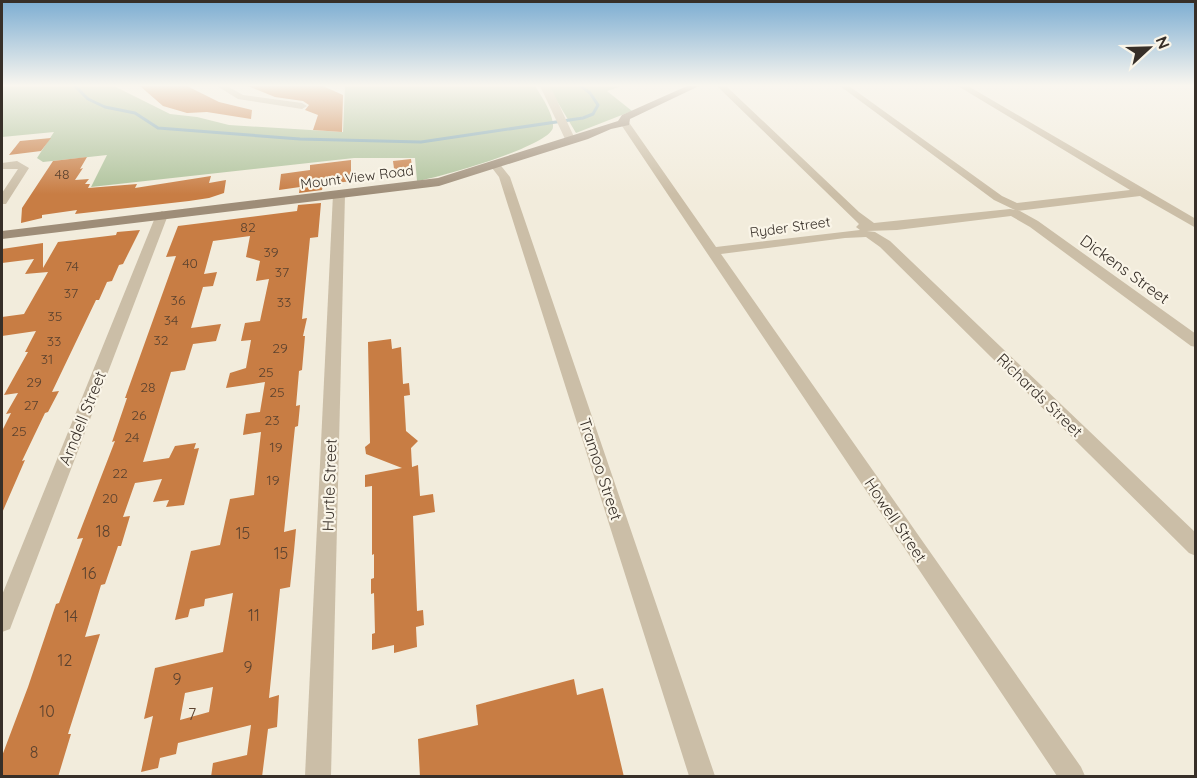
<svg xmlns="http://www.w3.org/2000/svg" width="1197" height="778" viewBox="0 0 1197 778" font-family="Quicksand,sans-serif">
<rect width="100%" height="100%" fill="#f2ecdc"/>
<g fill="#aec29b">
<path d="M2 86H114L170 114 197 117 229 125 343 132 345 86H535C542 97 554 115 553 127 552 146 436 178 417 181L415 158H354L91 187 107 155 43 162 37 158 54 132 2 137Z"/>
<path d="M548 86H617L619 87 607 91 632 111 576 133Z"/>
</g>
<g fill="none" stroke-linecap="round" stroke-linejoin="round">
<path stroke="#7aa3b0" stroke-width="3" d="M75 86 88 99 105 107 135 113 158 128 300 139 421 142 583 118 593 114 598 105 590 93 581 86"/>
</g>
<g fill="#c87d44" fill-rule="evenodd">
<path d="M140 86H187L219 102 252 110 251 119 207 112 187 113 163 106Z"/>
<path d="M248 86H323L343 95 342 132 313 130 318 115 305 110 309 105 303 101 275 97Z"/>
<path d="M51 138 41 151 9 155 20 141Z"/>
<path d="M87 157 80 169 83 168 75 180 89 179 85 184H90L88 188 137 184 135 188 211 176 209 183 226 180 224 193 209 198 189 201 75 214 77 210 42 215V218L21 223 22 208 53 161Z"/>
<path d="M411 159 413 174 395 176 393 161Z"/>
<path d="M351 160V181L323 185 322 190 299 193 300 187 279 190 281 174 310 170V165Z"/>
<path d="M321 203 318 237 310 238 302 319 307 318 303 336H305L302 370 299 371 296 406 300 405 298 426 295 427 284 532 296 529 294 551 290 587 280 589 269 698 279 695 277 727 268 729 262 777H211L213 763 247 755 251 725 178 743 176 754 160 758 158 768 141 772 153 716 144 719 155 668 223 652 233 593 205 599 204 606 190 609 188 617 175 620 191 551 220 545 230 499 254 495 261 432 243 435 246 414 260 412 265 382 226 388 230 373 246 368 251 340 241 341 245 323 260 321 269 279 256 281 260 261 246 257 250 236 213 241 204 274 217 272 213 286 203 287 191 328 221 324 216 341 193 344 185 370 171 372 143 462 169 458 175 446 196 443 194 449 199 448 184 505 166 507 169 500 153 502 162 479 135 483 123 517 130 516 121 546H118L105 584 101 585 85 637 100 634 68 734H71L58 777H2V756L28 687 56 604 59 603 83 538 77 539 115 441 112 442 127 398H125L176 256 166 257 178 226 297 211 298 205ZM213 687 209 712 180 720 185 693Z"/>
<path d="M140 230 123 264 119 265 112 281 107 282 99 300H96L52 392 59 391 48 412 45 413 22 461 25 460 2 513V431L11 413 6 414 18 393 4 395 28 352H25L36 331 2 336V317L24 314 48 272 25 274 34 259 2 263V249L43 243V268L58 242 116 235 117 232Z"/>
<path d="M391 339 392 349 401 347 403 384 409 383 410 395 404 396 406 431 418 441 411 448 412 467 418 465 420 496 433 494 435 512 413 516 417 611 423 610 424 625 416 627 417 647 394 653V645L372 650V634L375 633 374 593 371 594V579L374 578V554L372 555V486L365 487V475L402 468 366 454 365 447 370 443 368 342Z"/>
<path d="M574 679 577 695 603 688 624 777H420L418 739 478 725 476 705Z"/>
</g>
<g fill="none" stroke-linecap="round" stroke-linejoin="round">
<g fill="#cbbea7" fill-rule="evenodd">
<path d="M217 86H227L243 95 302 103 307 106 302 109 238 99Z"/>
<path d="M540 86H548L553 92 576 141 575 143 566 141Z"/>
<path d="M717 86H726L859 212 874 223 1010 209 1020 211 1038 221 1196 334V347L1191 346 1030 227 1011 216 897 230 867 231 875 232 890 241 1196 533V556L1189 553 880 247 866 237 845 238 721 254 1081 767 1085 776H1057L620 123 628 121 716 247 860 230 856 227 859 224Z"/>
<path d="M840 86H849L1002 196 1017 203 1130 190 958 86H968L1196 219V228L1140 196 1017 211 994 200Z"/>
<path d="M17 161 29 168 6 204H2V193L18 169H2V163Z"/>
<path d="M494 161 498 162 510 177 715 776H689L499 177 489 164Z"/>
<path d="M339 191 345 194 331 776H305L333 194Z"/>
<path d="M162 211 168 215 13 621 10 629 2 632V595L156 215Z"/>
</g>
<path fill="#9e8d78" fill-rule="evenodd" d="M687 86H699L630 119 629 125 611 129 588 139 439 186 2 239V231L438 178 618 121 622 115Z"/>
</g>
<linearGradient id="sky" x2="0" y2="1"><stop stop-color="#7cadd2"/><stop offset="0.44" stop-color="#f9f6ef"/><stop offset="1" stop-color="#f9f6ef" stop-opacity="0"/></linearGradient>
<rect width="1197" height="194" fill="url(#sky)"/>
<g text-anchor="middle" stroke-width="4.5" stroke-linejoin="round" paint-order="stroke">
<g font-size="14" fill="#5b422f">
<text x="62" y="179">48</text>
<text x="248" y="232">82</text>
<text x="271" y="257">39</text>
<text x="190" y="268">40</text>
<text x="72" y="271">74</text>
<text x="282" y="277">37</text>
<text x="71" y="298">37</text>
<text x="178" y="305">36</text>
<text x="284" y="307">33</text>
<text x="55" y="321">35</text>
<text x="171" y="325">34</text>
<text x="161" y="345">32</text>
<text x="54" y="346">33</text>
<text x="280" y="353">29</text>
<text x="47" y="364">31</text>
<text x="266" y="377">25</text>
<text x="34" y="387">29</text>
<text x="148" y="392">28</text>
<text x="277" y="397">25</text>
<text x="31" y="410">27</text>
<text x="139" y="420">26</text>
<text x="272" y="425">23</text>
<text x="19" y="436">25</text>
<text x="132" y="442">24</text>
<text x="276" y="452">19</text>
<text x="120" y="478">22</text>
<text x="273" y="485">19</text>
<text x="110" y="503">20</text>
</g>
<g font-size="14" fill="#372f28" stroke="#faf5e8">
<text transform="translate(357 177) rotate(-7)" y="5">Mount View Road</text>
<text transform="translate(790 227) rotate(-8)" y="5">Ryder Street</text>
</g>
<g font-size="16" fill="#372f28" stroke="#faf5e8">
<text transform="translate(1125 269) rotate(36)" y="6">Dickens Street</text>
<text transform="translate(1040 395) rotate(44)" y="6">Richards Street</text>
<text transform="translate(82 418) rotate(-68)" y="6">Arndell Street</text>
<text transform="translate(601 469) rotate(72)" y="6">Tramoo Street</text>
<text transform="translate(329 485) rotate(-88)" y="6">Hurtle Street</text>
<text transform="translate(896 520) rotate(56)" y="6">Howell Street</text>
</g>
<g font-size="16" fill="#5b422f">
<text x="103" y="537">18</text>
<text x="243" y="539">15</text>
<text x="281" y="559">15</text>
<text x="89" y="579">16</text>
<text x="254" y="621">11</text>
<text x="71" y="622">14</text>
<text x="65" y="666">12</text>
<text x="248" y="673">9</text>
<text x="177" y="685">9</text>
<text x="47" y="717">10</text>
<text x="192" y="720">7</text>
<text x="34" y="758">8</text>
</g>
</g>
<rect width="1197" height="778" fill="none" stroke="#372f28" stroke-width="6"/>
<g transform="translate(1149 48) rotate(68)" stroke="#faf5e8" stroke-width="4.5" paint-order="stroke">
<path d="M0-4.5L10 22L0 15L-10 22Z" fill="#372f28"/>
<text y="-9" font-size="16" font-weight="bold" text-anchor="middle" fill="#372f28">N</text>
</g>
</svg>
